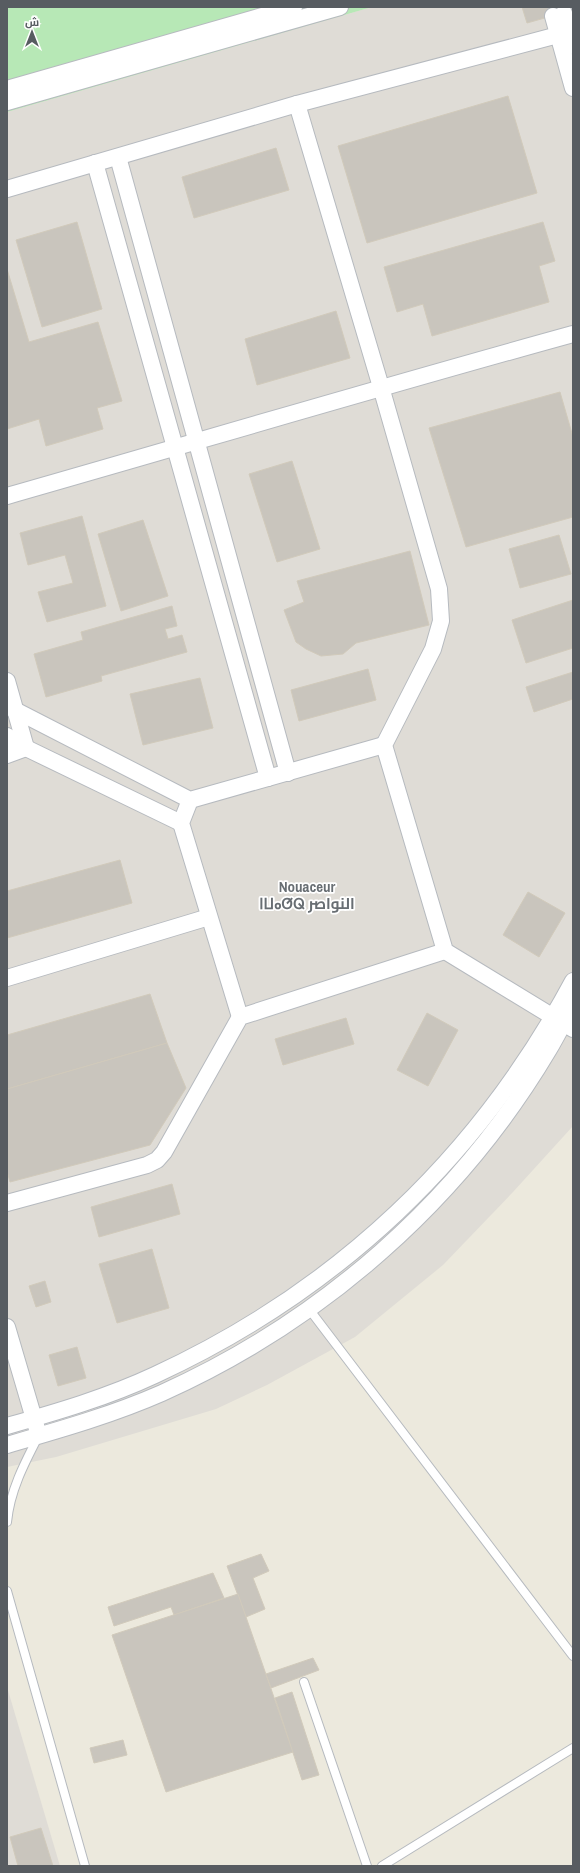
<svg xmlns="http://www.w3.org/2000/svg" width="580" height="1873" viewBox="0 0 580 1873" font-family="'Archivo Narrow',Cairo,'Noto Sans Tifinagh',sans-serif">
<rect width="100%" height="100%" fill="#ece9dd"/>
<g fill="#dfdcd6">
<path d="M372 7H573V1126L513 1192 443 1265 355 1337 267 1385 216 1409 56 1457 7 1467V112Z"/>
<path d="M7 1687 60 1866H7Z"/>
</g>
<path fill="#b7e8b6" d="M7 7H372L7 112Z"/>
<g fill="#c9c5bd" stroke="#d1cabb">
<path d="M522 7H573V10L527 23Z"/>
<path d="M508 96 537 193 367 243 338 146Z"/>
<path d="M276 148 289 190 194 218 182 177Z"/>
<path d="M77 222 102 309 42 327 16 240Z"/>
<path d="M543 222 555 261 539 266 549 302 432 336 423 304 397 312 384 267Z"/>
<path d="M7 269 29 342 98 322 122 401 97 408 103 429 46 446 39 419 7 429Z"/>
<path d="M336 311 350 358 257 385 245 339Z"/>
<path d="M560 392 573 437V517L466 547 429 428Z"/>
<path d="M292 461 320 549 277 562 249 474Z"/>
<path d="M82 516 106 606 47 622 38 592 73 583 65 555 28 565 20 533Z"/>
<path d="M143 520 168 596 121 611 98 534Z"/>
<path d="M559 535 571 574 520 588 509 549Z"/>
<path d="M410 551 429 625 356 643 343 654 321 656 306 649 296 642 284 610 304 602 297 581Z"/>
<path d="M573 600V648L526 663 512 620Z"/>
<path d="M172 606 177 626 165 629 168 639 182 635 187 652 101 676 102 681 46 697 34 654 83 640 81 632Z"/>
<path d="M368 669 376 700 299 721 291 690Z"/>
<path d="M573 672V699L534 712 526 687Z"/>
<path d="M200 678 213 728 143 745 130 694Z"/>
<path d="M120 860 132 903 7 938V891Z"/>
<path d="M528 892 565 913 539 957 503 935Z"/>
<path d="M150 994 167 1043 7 1089V1035Z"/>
<path d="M427 1013 458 1030 428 1086 397 1070Z"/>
<path d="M346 1018 354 1044 283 1065 275 1039Z"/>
<path d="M167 1043 186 1088 150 1145 10 1182 7 1171V1089Z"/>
<path d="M172 1184 180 1214 99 1237 91 1207Z"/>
<path d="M152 1249 169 1308 117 1323 99 1264Z"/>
<path d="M45 1281 51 1302 36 1307 29 1286Z"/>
<path d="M77 1347 86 1378 58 1386 49 1355Z"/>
<path d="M261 1554 269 1571 253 1578 265 1609 246 1617 227 1566Z"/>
<path d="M213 1573 224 1598 174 1615 171 1607 114 1626 108 1607Z"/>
<path d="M238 1594 293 1752 166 1792 112 1635Z"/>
<path d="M313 1658 319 1670 271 1688 266 1674Z"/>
<path d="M292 1692 319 1775 302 1780 275 1698Z"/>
<path d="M123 1740 127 1755 94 1763 90 1748Z"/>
<path d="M41 1828 53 1866H18L10 1837Z"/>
</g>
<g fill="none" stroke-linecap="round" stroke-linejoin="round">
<g stroke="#b6babf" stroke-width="10">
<g id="service">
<path d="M309 1309 573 1656"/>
<path d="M7 1522C10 1491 24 1464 38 1437"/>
<path d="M7 1591 85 1866"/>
<path d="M304 1682 367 1866"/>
<path d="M382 1866 573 1748"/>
</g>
</g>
<g stroke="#b6babf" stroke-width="18">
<g id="minor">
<path d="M564 13 573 46"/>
<path d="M553 16 573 88"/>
<path d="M7 89 294 7"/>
<path d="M7 102 340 7"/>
<path d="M297 104 381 387 439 589 441 621 433 649 384 745 445 951 573 1029"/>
<path d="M118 157 288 773"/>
<path d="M95 163 268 778"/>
<path d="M7 189 297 104 573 31"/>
<path d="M7 496C196 442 384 386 573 334"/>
<path d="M7 681 26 748 7 755"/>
<path d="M7 706 190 800 384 745"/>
<path d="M7 736 26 748 181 823"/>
<path d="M190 800 181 823 240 1017"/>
<path d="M7 978 209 917"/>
<path d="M7 1203 147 1165 157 1160 164 1152 240 1017 445 951"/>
<path d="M7 1327 37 1429"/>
<path d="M7 1426C57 1412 108 1397 155 1375 337 1291 478 1158 573 981"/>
<path d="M7 1445C59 1430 112 1415 162 1393 322 1321 458 1202 548 1051 557 1036 565 1020 573 1005"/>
</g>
</g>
<use href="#service" stroke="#fff" stroke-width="8"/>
<use href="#minor" stroke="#fff" stroke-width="16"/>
</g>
<g text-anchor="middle" stroke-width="3.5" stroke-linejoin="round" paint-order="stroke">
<g font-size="15" font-weight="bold" fill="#686e73" stroke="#fff">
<text x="307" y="892">Nouaceur<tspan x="307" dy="17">ⵏⵡⴰⵚⵕ النواصر</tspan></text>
</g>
</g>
<rect width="580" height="1873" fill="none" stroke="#575c61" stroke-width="16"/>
<g transform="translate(32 32)" stroke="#ffffff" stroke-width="3" paint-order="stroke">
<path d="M0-3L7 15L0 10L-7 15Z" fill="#575c61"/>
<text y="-6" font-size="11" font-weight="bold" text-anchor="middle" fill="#575c61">ش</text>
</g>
</svg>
